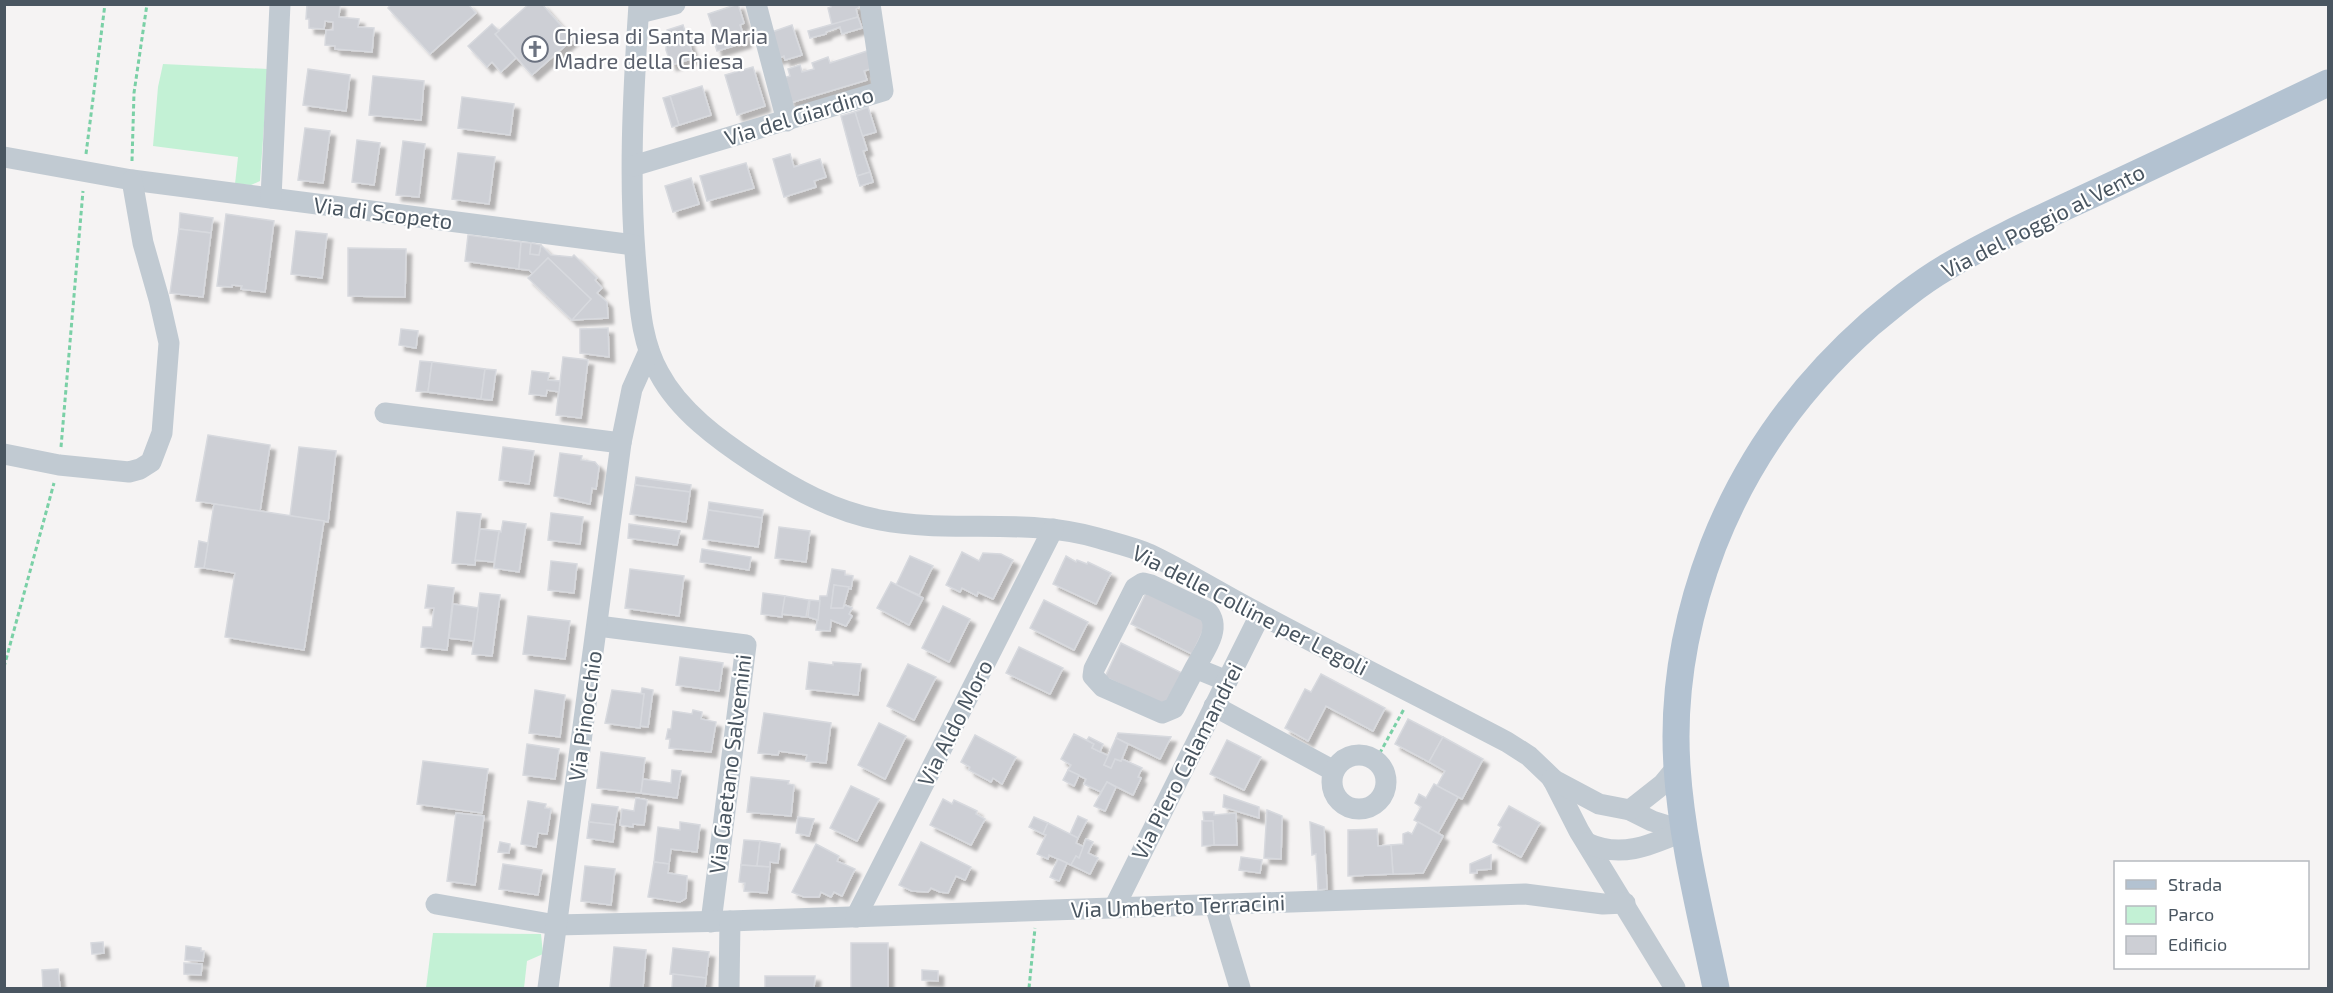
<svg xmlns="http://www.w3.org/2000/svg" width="2333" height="993" viewBox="0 0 2333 993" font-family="'Exo 2',sans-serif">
<defs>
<filter id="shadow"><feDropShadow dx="5.5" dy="5.5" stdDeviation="1.5" flood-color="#0004"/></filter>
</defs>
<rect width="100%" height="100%" fill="#f5f3f3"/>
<g fill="#c3f1d5">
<path d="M163 64 268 69 260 181 251 185 235 184 238 157 153 146 158 87Z"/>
<path d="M433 933 541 934 543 954 527 961 524 988H426Z"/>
</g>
<g fill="#cdcfd5" stroke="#d7d9de" stroke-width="1.5" filter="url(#shadow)">
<path d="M307 4H340L339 17 359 19 358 27 374 28 372 52 335 49V46L325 45 326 30H333V22L325 21 324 29 309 28V19H306Z"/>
<path d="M391 4H468L476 13 430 54 388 8Z"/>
<path d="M529 4H542L573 39 532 75 495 34Z"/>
<path d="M738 4 744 23 740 25 746 42 717 51 711 32H714L708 14Z"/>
<path d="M831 4H859V7L856 9 858 17 832 25 828 8 831 7Z"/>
<path d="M858 17 862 28 842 34 840 27 826 32V34L810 38 808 31Z"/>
<path d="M492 24 499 31 495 34 516 58 501 72 492 62 487 67 468 46Z"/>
<path d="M683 25 694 58 671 65 666 50 667 30Z"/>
<path d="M792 25 802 55 785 60 784 56 777 59 769 33Z"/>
<path d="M867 51 873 68 864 71 867 80 790 103 783 78 790 76 788 69 800 65 802 72 814 69 812 63 828 57 830 63Z"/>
<path d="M753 67 765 106 737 115 725 75Z"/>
<path d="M308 69 350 75 346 111 303 105Z"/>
<path d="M373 76 424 81 421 120 369 115Z"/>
<path d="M702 86 711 115 679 125 670 96Z"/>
<path d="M670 96 679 125 672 127 663 98Z"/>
<path d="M462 97 514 104 510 135 458 128Z"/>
<path d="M868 107 876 132 862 136 855 112Z"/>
<path d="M855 112 867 150 863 151 870 172 857 176 841 116Z"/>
<path d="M305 128 330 131 323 183 298 180Z"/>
<path d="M357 140 380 143 374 185 352 182Z"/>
<path d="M403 141 425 144 419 197 396 195Z"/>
<path d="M458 153 495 157 489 204 452 199Z"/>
<path d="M790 154 794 167 820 159 826 177 814 181 816 187 784 197 773 159Z"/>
<path d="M746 163 754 188 707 201 700 176Z"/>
<path d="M870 172 873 182 860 186 857 176Z"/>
<path d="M691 178 699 204 673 212 665 186Z"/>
<path d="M180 213 213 218 211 233 179 229Z"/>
<path d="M226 214 274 221 265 292 241 289 242 286 232 285V287L217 286Z"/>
<path d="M179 229 211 233 203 297 170 293Z"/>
<path d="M296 231 327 234 322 278 291 274Z"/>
<path d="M468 235 521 242 519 269 465 261Z"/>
<path d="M521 242 531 243 530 254 539 255 541 245 551 255 572 257 574 255 597 278 595 280 602 288 597 293 607 302 608 318 572 320 591 299 548 258 533 274 529 270 519 269Z"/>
<path d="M531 243 541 245 539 255 530 254Z"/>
<path d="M348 248 406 249 405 297 348 296Z"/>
<path d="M548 258 591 299 572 320 528 278Z"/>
<path d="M608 328 609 357 580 353V329Z"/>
<path d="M401 329 418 331 416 348 399 345Z"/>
<path d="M563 357 588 360 581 418 556 415Z"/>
<path d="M420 361 432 362 428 392 416 391Z"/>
<path d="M432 362 485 369 481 399 428 392Z"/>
<path d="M485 369 496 370 492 400 481 399Z"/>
<path d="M532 371 549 373 548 380 560 381 559 392 547 390 546 396 529 394Z"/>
<path d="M208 435 270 445 260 511 196 501Z"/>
<path d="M299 447 336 451 328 522 290 516Z"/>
<path d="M503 447 534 451 529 484 499 480Z"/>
<path d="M560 453 582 456 581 460 595 462 599 467 596 489 592 488 590 504 554 496Z"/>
<path d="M636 477 691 485 690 492 635 485Z"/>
<path d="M635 485 690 492 686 522 630 514Z"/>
<path d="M709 502 763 510 762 518 708 510Z"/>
<path d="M214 504 324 521 304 650 225 637 235 573 204 568Z"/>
<path d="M708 510 762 518 758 547 703 539Z"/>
<path d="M457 512 481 514 475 565 452 563Z"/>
<path d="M551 513 583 517 580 544 548 540Z"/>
<path d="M503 521 526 524 519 572 494 568 499 531 501 532Z"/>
<path d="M629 524 680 531 677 545 628 538Z"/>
<path d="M779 527 810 531 806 562 775 558Z"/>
<path d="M480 529 499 531 494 562 475 560Z"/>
<path d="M199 541 208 543 204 568 195 567Z"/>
<path d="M702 549 751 557 749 570 700 562Z"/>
<path d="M962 552 979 561 983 553 1001 554 1013 560 993 599 978 592 977 596 962 588 960 592 946 585Z"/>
<path d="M910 556 933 566 919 595 896 585Z"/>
<path d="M1066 556 1076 562 1077 560 1087 564 1088 562 1111 573 1096 604 1053 584Z"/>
<path d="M551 561 577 564 574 593 548 590Z"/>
<path d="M630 569 684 576 679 616 625 608Z"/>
<path d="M832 569 845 571V575L853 576 851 589 834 585 831 608H843L845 605 852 608 849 614 852 616 846 626 831 620 830 631 816 630 820 596H827Z"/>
<path d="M891 582 923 598 909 625 877 608Z"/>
<path d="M428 585 454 588 447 650 421 647 423 627H432L434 608H425Z"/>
<path d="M834 585 849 587 843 608H831Z"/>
<path d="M1147 591 1208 620 1192 654 1131 624Z"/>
<path d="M480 593 500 595 492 656 472 654Z"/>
<path d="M763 593 785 596 782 617 761 614Z"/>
<path d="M785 596 809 600 806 617 782 614Z"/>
<path d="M810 600 820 601 818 620 808 617Z"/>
<path d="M1044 600 1088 622 1074 650 1030 628Z"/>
<path d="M453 604 478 608 474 641 449 638Z"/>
<path d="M943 606 970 619 949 662 922 648Z"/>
<path d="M528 616 570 621 565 659 523 654Z"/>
<path d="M1121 643 1182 673 1166 706 1105 677Z"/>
<path d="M1019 647 1063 668 1050 694 1006 673Z"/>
<path d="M680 657 723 663 719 691 676 685Z"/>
<path d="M809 662 833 665V662L861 664 858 695 806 689Z"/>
<path d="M908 664 936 677 914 720 887 706Z"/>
<path d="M1321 674 1385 708 1373 731 1326 706 1308 741 1285 728 1305 689 1311 692Z"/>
<path d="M642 688 653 690 648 727 640 726 644 694H641Z"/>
<path d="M535 690 565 695 560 737 529 733Z"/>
<path d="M612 690 644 694 640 728 605 723Z"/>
<path d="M693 710 702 712 701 719 716 722 711 752 669 748 670 739H666L668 729H671L673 711 692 714Z"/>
<path d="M764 713 831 723 826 763 806 761 807 755 779 751 778 755 758 753Z"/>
<path d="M1408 719 1443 737 1429 762 1395 744Z"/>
<path d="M879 723 906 736 885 779 858 765Z"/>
<path d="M1118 733 1171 737 1160 759 1116 738Z"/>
<path d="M1074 734 1094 744 1092 748 1109 756 1104 765 1111 768 1115 759 1121 761 1122 759 1142 768 1138 777 1141 778 1133 795 1107 782 1101 792 1084 784 1086 779 1068 770 1071 765 1061 759Z"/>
<path d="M975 735 1016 757 1002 784 993 778 991 782 969 770 970 767 961 762Z"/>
<path d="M1089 737 1103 744 1100 752 1092 748 1094 744 1087 740Z"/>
<path d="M1443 737 1483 759 1462 799 1437 786 1445 771 1429 762Z"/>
<path d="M1116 738 1128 744 1121 761 1115 759 1111 768 1104 765Z"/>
<path d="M1227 740 1261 757 1244 790 1210 774Z"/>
<path d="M527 744 559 749 555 779 523 775Z"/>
<path d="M601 752 645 758 641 793 597 788Z"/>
<path d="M423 761 488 769 482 813 417 804Z"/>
<path d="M672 770 681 771 677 798 641 793 643 779 671 783Z"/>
<path d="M1068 770 1079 775 1074 786 1063 780Z"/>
<path d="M751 777 789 781 788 784 794 785 791 816 747 812Z"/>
<path d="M1107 782 1116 787 1105 811 1094 806Z"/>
<path d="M1434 784 1458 797 1438 833 1414 820 1421 807 1415 803 1419 794 1426 798Z"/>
<path d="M851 786 879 799 857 841 830 828Z"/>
<path d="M1224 795 1259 807V818L1223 807Z"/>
<path d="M636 798 647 800 644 825 633 824V827L620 825 622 809 634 811Z"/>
<path d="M943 799 952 804 954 800 977 811 976 814 985 819 971 845 930 825Z"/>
<path d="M528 801 546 804 545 808 551 809 547 834 538 833 536 847 521 844Z"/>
<path d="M592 804 618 807 615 825 589 822Z"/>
<path d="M1509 806 1540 823 1521 857 1493 842 1501 827 1498 825Z"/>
<path d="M1267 810 1282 816 1281 859 1264 858Z"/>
<path d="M1203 812H1214V815L1236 813 1237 845H1214L1213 821H1204Z"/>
<path d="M456 813 484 816 475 885 447 881Z"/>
<path d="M1078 816 1087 820 1078 838 1070 834Z"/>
<path d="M798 817 814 819 809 836 796 833Z"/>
<path d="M1034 817 1048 823 1043 834 1029 827Z"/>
<path d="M1202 821H1213L1214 845 1202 846Z"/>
<path d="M589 822 615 825 613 842 587 838Z"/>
<path d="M680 822 700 825 697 852 671 849 669 864 654 862 658 827 680 830Z"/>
<path d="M1310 822 1324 827 1327 889 1318 890 1316 854 1312 855Z"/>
<path d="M1418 822 1443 836 1423 873 1393 874 1391 845 1403 844V834L1408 832 1412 834Z"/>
<path d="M1048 823 1078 838 1076 843 1084 847 1079 858 1076 856 1071 865 1049 855 1048 859 1037 854 1046 835 1043 834Z"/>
<path d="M1377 829 1378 846 1391 845 1393 874 1348 876V830Z"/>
<path d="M1086 839 1093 842 1088 853 1098 858 1090 874 1071 865 1076 856 1079 858Z"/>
<path d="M744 840 760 841 757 866 741 865Z"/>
<path d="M760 841 780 844 778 863 770 862V867L757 866Z"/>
<path d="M500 842 510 844 509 853 498 852Z"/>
<path d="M921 842 971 867 965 880 956 876 948 893 940 892 931 888 928 892 912 891 899 885Z"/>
<path d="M816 844 839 856 837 861 855 869 842 896 834 892 831 897 821 892 819 897H804L792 892Z"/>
<path d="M1491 855V869L1477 870V873H1470V864Z"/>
<path d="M1241 857 1262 860 1260 873 1239 870Z"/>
<path d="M1058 859 1067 863 1059 881 1050 877Z"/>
<path d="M654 862 669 864 668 873 687 876 686 898 680 902 648 897Z"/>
<path d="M503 864 542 870 538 895 499 889Z"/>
<path d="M741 865 770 867 767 893 744 891 745 883 739 882Z"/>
<path d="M585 866 615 869 611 905 581 901Z"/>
<path d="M103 942 104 953 92 954 91 943Z"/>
<rect x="851" y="943" width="37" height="45"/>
<path d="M186 946 201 948V951H204L203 961 185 960Z"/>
<path d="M614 947 646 950 643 988H610Z"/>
<path d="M673 948 709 952 706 978 670 974Z"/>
<path d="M184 963 202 964 201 975 184 974Z"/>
<path d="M58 969 60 988H43L42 970Z"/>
<path d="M922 970 938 971V981L922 980Z"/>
<path d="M673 974 706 978 705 988H672Z"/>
<path d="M765 976H815L814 988H765Z"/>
</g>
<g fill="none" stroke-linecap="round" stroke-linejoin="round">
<g stroke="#7ad0a6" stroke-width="3" stroke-dasharray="4.5 3" stroke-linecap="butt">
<path d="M86 154 105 4"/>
<path d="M132 161 134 93 147 4"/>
<path d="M61 447 83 191"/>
<path d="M4 667 54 483"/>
<path d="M1376 760 1404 709"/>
<path d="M1029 988 1035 928"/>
</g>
<g stroke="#c1cad2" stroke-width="21">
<path d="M639 4C633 95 628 186 637 276 640 309 642 343 659 373 679 411 719 440 754 463 794 489 833 511 880 520 952 534 1027 517 1098 538 1115 543 1133 547 1149 554 1187 572 1223 595 1260 614 1342 658 1425 699 1507 742L1529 756 1552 778 1579 831 1675 988"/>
<path d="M756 4 787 121"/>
<path d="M639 13 675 4"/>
<path d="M4 157 132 180 634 245"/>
<path d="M633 166 883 91 870 4"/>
<path d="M271 198 280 4"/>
<path d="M385 413 621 443"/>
<path d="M4 454 59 465 129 472 140 469 151 462 162 433 169 343 159 299 143 243 132 180"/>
<path d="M598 626 746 645 711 922"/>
<path d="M1195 668 1174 708 1162 713 1103 687 1093 676 1094 669 1135 588 1143 583 1151 585 1208 612C1222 629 1204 651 1195 668L1227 681"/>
<path d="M1214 706 1334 771"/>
<circle cx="1359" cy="782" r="27"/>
<path d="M1552 779 1599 804 1630 810 1652 821 1684 831"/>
<path d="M1630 810 1663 784 1677 767"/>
<path d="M1587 843C1621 859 1651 845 1684 831"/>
<path d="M436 904 556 925 730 921 1525 894 1603 904 1625 903"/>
<path d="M1215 905 1240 988"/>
<path d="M1114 908 1260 615"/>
<path d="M856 917 1053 529"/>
<path d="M548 988 621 443 632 389 649 351"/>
<path d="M729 988 730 921"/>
</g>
<path stroke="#b3c2d1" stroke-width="27" d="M1716 988C1701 915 1682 842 1677 767 1672 691 1686 617 1713 546 1747 459 1800 386 1870 324 1894 304 1918 284 1945 268 1997 237 2053 213 2108 187 2181 153 2255 118 2328 83"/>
</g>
<defs>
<g id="church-ring" transform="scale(1.35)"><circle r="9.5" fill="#fff" stroke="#6b7280" stroke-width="1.5"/><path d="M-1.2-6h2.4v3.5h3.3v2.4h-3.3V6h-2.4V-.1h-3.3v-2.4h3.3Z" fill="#6b7280"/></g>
</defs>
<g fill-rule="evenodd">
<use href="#church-ring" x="535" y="49"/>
</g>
<g text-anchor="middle" stroke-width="4.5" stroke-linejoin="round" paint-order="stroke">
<g font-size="22" fill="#5b616d" stroke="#fff" text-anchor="start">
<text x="554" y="44">Chiesa di Santa Maria<tspan x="554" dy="25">Madre della Chiesa</tspan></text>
</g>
<g font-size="22" fill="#4a5661" stroke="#fff">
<text transform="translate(799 116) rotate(-17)" y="8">Via del Giardino</text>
<text transform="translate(383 213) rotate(7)" y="8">Via di Scopeto</text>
<text transform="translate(2043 221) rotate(-27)" y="8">Via del Poggio al Vento</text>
<text transform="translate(1250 610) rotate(27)" y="8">Via delle Colline per Legoli</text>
<text transform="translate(585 716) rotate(-82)" y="8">Via Pinocchio</text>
<text transform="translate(955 723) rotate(-63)" y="8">Via Aldo Moro</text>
<text transform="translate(1187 761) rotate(-63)" y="8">Via Piero Calamandrei</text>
<text transform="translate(730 764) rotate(-83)" y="8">Via Gaetano Salvemini</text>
<text transform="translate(1178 906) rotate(-2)" y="8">Via Umberto Terracini</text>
</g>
</g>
<rect width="2333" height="993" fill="none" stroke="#4a5661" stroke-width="12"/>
<rect x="2114" y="861" width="195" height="108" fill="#ffffff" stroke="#b7bbc0" stroke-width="1.5"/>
<rect x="2126" y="880" width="30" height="9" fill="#b3c2d1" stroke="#b7bbc0" stroke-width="1.5"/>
<text x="2168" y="891" font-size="18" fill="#4a5661">Strada</text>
<rect x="2126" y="906" width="30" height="18" fill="#c3f1d5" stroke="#b7bbc0" stroke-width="1.5"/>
<text x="2168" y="921" font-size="18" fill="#4a5661">Parco</text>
<rect x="2126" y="936" width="30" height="18" fill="#cdcfd5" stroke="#b7bbc0" stroke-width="1.5"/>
<text x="2168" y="951" font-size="18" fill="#4a5661">Edificio</text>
</svg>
